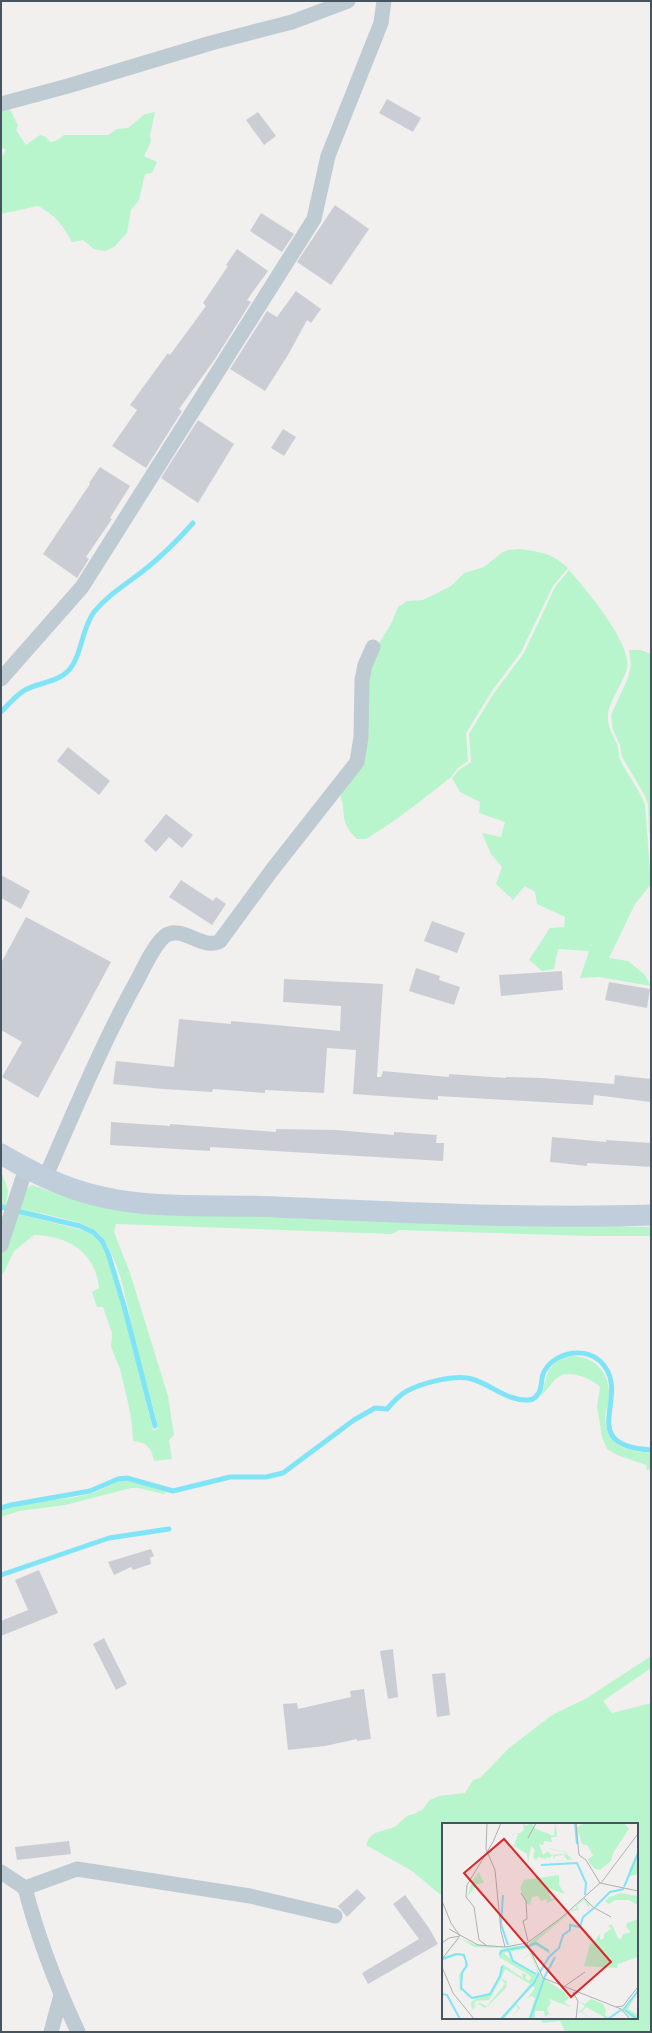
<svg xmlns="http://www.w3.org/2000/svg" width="652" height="2033" viewBox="0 0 652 2033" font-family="'Open Sans',sans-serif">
<rect width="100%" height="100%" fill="#f2efef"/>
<g fill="#b8f5cd">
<path d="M9 107 18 126 16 130 26 145 40 135 46 137 50 142 56 141 64 135H108L117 129 128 128 145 114 155 112 150 135 151 142 144 156 157 162 152 173 145 174 139 200 131 210 127 233 114 247 105 251 94 249 83 240 72 242C62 224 56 216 38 206L1 214V158L6 150 1 147V110Z"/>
<path d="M520 549C541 552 552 553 568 568L553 586 521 652 492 691 466 733 468 761 458 768 451 777 422 800 394 821 366 839H357C337 820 348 813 339 792L356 771 364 696 376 648 392 622 398 607 407 601 423 600 451 586 464 573 484 567 501 553 508 550Z"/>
<path d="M569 570C585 588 633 645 627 668 624 682 608 703 608 715 607 726 613 735 617 744 619 749 618 754 620 759 627 775 639 788 645 805L651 884 635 904 609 958 628 961 644 974 651 986 599 977 580 978 589 951 558 949 554 969 542 971 529 960 550 928 564 927 565 917 537 904 535 892 525 886 513 900 496 884 502 867 491 854 482 833 501 837 505 822 479 813 480 802 460 792 452 778 459 770 471 762 469 734 494 693 524 653 555 587Z"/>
<path d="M629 650H641L651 654V833H649L648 804 644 794 622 757 620 745 613 730 611 715 628 678 631 665Z"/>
<path d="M1 1171 8 1190 6 1207 1 1205Z"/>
<path d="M32 1185 60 1195 387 1220 651 1227V1236H591L399 1230 392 1234 116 1224 114 1232 130 1273 168 1396 174 1435 169 1440 172 1459 154 1461C151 1447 147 1443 133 1441L132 1424 129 1407 120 1369 111 1347 112 1333 103 1307H97L92 1292 99 1288C95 1252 69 1236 34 1235L14 1251 4 1272 1 1274V1255L15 1213 89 1232 101 1244 108 1258 123 1307 153 1430 158 1429C154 1405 144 1380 138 1356 129 1322 123 1255 96 1231 83 1220 35 1213 17 1208L27 1188Z"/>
<path d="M573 1356C597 1357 611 1375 609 1399 609 1405 605 1411 605 1417 606 1446 625 1451 651 1453V1469L647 1470 646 1465 617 1455 607 1449 602 1437 597 1406 600 1387C592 1379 568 1368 557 1378 551 1383 546 1391 540 1397 549 1376 544 1361 573 1356Z"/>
<path d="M127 1479 166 1492 164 1494 138 1488H131L65 1505 19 1511 1 1517V1511C29 1499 63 1502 93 1493 105 1489 115 1481 127 1479Z"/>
<path d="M651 1656V1668L603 1701 612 1713 651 1703V2032H565L560 2021 543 2023 539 2018H637V1824H443V1897L412 1871 366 1845 369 1838 375 1833 395 1827 407 1816 414 1814 423 1809 430 1800 439 1796 465 1793 473 1780 480 1778 509 1748 552 1715 587 1698Z"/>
</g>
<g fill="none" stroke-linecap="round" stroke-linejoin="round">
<g stroke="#80e4f7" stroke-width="5">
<path d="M1 712C8 705 16 695 25 690 38 683 57 682 67 672 82 658 81 629 94 612 108 595 126 584 143 571 161 557 178 540 193 523"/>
<path d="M1 1207 9 1209"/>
<path d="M17 1211 80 1226 93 1232 102 1241 108 1253 124 1306 155 1426"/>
<path d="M1 1508 11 1505 90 1491 118 1479 127 1478 173 1491 230 1477H266L283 1473 354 1420 375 1408 387 1409C393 1402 399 1395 407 1391 422 1383 455 1374 472 1379 492 1385 507 1401 528 1400 532 1400 536 1397 538 1394 542 1389 541 1380 543 1374 552 1353 583 1346 600 1361 635 1394 572 1445 651 1450"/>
<path d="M1 1575 109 1538 169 1529"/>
</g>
</g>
<g fill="#caced4">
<path d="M387 99 421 118 413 132 379 113Z"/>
<path d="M258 112 276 136 264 145 246 120Z"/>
<path d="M335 205 369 229 331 285 297 262Z"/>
<path d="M261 213 294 234 282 252 250 231Z"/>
<path d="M237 249 268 271 247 300 251 302 215 359 179 409 182 411 146 468 112 446 137 410 130 405 168 353 170 355 206 306 203 303 228 266 226 265Z"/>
<path d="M296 291 321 309 311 323 307 320 288 355 265 391 230 369 267 311 277 317Z"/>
<path d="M198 420 234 444 198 503 161 478Z"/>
<path d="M283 429 296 437 284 456 271 448Z"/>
<path d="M100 467 130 486 110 518 112 519 86 557 89 559 77 578 43 554 90 484 89 483Z"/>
<path d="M68 747 110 781 99 795 57 761Z"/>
<path d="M166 814 193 835 182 848 169 837 156 852 144 841Z"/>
<path d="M1 875 30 891 21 909 1 898Z"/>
<path d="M181 880 213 901 216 897 226 904 212 925 169 897Z"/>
<path d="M26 917 111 962 38 1098 2 1077 22 1042 1 1030V963Z"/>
<path d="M432 921 465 933 457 953 424 941Z"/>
<path d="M416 968 440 976 439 980 460 987 454 1005 409 991Z"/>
<path d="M562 971 563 990 501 996 499 975Z"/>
<path d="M284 979 383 984 377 1077H381L383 1071 449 1077V1074L506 1078V1077L542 1078 614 1084 615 1075 651 1079V1102L594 1095 593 1105 438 1096V1100L353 1094 356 1050 327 1048 324 1093 265 1090V1093L213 1089 212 1092 163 1089 113 1084 116 1061 174 1067 179 1019 231 1024V1021L340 1031 341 1006 283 1002Z"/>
<path d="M609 982 650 989 647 1008 605 1000Z"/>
<path d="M111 1122 170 1126V1124L276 1132V1129L336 1130 394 1135V1132L437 1135 436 1143H444L443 1161 210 1147V1151L110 1145Z"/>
<path d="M552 1137 606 1142V1140L651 1143V1167L587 1163V1166L550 1162Z"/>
<path d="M151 1549 154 1556 150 1558 151 1564 133 1570 131 1567 114 1575 108 1562Z"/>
<path d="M39 1570 58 1613 1 1636V1621L28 1610 15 1580Z"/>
<path d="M104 1638 127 1684 116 1690 93 1644Z"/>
<path d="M393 1649 398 1697 388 1699 380 1651Z"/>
<path d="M445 1673 450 1715 437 1717 432 1674Z"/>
<path d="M364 1689 371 1739 357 1741V1739L325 1746 288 1750 283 1704 297 1703 298 1709 351 1697 350 1691Z"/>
<path d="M69 1841 71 1854 17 1860 15 1847Z"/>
<path d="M357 1889 366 1898 347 1917 338 1906Z"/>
<path d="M405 1895 429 1928 438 1944 368 1984 362 1973 419 1939 393 1904Z"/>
</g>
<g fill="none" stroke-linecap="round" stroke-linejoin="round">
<g stroke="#becbd3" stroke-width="15">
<path d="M1 104 68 86 211 43 292 22 348 1"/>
<path d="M1 679 82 587 314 219 328 156 381 23 384 1"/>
<path d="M45 1178C75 1110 103 1041 139 977 145 965 155 944 165 936 182 924 203 951 220 941L272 870 357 762 361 737 362 680 365 665 373 647"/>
<path d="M1 1245 26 1168"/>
<path d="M1 1872 25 1888C38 1938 56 1985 78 2032"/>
<path d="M25 1888 77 1869 250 1896 335 1916"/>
<path d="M51 2032 61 1995"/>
</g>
<path stroke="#bfceda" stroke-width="21" d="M1 1154C32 1172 63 1188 98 1196 154 1210 218 1204 276 1207 401 1212 526 1219 651 1215"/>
</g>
<g transform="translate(442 1823)">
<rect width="196" height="196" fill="#f2efef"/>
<path d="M81 0 84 3 89 0 94 6 112 13 113 0 115 10 114 14H109L110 19 102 18 101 22 97 21 101 32 106 28 109 32 120 31 125 32 122 29 108 26 107 25 123 29 130 36 125 37 122 32 113 33 112 36 111 32 106 36 110 41H109L106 36 107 33 104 36 96 34 94 37 99 42 91 34 93 27 89 23 86 40 85 31 72 23 76 11H72L71 13 70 12 71 11 78 10 82 7ZM142 0H182L187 6 171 30 169 38 158 47 153 46 147 39 146 36 151 33 146 23 140 21 136 8 135 22 133 2 134 5ZM196 29V51L186 54 188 45ZM37 49 42 60 35 61 25 75 30 59 27 58 31 57ZM117 52V62L123 71 106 65 109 76H114L105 80V76L99 78 96 73 90 74 88 82 84 80 78 65 82 57ZM179 70 196 73V82L187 77H173L167 81 163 78 167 74ZM141 76 144 77 148 82 146 84 142 77 135 83 137 87 130 88 94 118 107 127 108 131 93 122 89 123V127L87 120 131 86H135L133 84ZM196 96V134L176 141 175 145 142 143 150 114 149 122 158 111V117L162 115V111L170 105 165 103 170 101 176 115 179 116 181 111 189 109 184 104 185 100ZM17 115 32 121 63 124 85 122 99 154 121 168 127 175 122 179 129 184 107 176 109 180 105 185 107 191 103 194 102 188H93V196H86L93 175 89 173 85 176 93 165 90 163 74 180 78 185 68 196 76 186 74 182 63 195 58 196 88 161 63 146 59 156 65 158 64 165 47 182 43 185 36 181 26 190 30 186 29 179 34 176 27 175 18 167 17 152 24 141 23 135 19 131 0 137ZM18 115 32 124 65 125 58 127 57 134 87 152 89 155 87 158 83 155 85 152 80 150 81 155 60 141 58 153 48 171 29 175 20 169 18 161 24 137 18 130 3 133ZM86 125 88 130 82 135 77 134 83 135 88 131 95 147 94 152 61 130ZM59 156 63 161 45 183 38 180 31 183 34 178 47 177ZM196 168 186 186 196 192V196H191L180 187ZM149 176 161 181 164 187 163 192 168 196H160L162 194 144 184 140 189 151 196 135 187 139 188 143 183 136 178 143 181Z" fill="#b8f5cd" fill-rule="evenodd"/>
<path fill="none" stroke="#80e4f7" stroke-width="2" d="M133 0 135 21M99 42 135 40 144 60 143 72M182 64 196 30M61 72 59 101 66 122M153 84 168 69 182 66M87 123 94 120 107 128M67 128 71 138 94 151M58 132 59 128 86 123M1 136 14 131 22 132 25 142 20 150 19 165 30 175 48 171 58 153 60 143M98 149 107 134 117 125 121 112 128 107V102L138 104 141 94 152 85M102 155 113 134M1 171 5 172 18 196M181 187 196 168M183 187 195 196M59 196 92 160 97 150M88 196 102 156M166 196 179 187"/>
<path fill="none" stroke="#adb1b5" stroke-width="1" d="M45 0 44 26 53 47 59 108 63 124M134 0 137 32 144 37 158 60M86 15 94 0M159 60 195 12M79 70 84 78 85 96 81 98 86 118M142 75 151 84 169 94M0 78 9 100 18 113M7 106 36 122 63 124 85 120 119 95 158 60 196 68M0 120 7 115 18 113M85 120 101 155 179 186 188 196M44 122 37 117 32 84 24 74 25 62 51 19 59 0M0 136 17 114M0 144 11 170 32 196M123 163 143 149M131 169 136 178 134 196M174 184 181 183 195 165"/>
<path fill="#d62828" fill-opacity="0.15" stroke="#d62828" stroke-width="2" d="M62 16 169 139 129 174 22 50Z"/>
<rect width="196" height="196" fill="none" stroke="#45545f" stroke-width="2"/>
</g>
<rect width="652" height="2033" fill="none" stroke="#45545f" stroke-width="4"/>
</svg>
